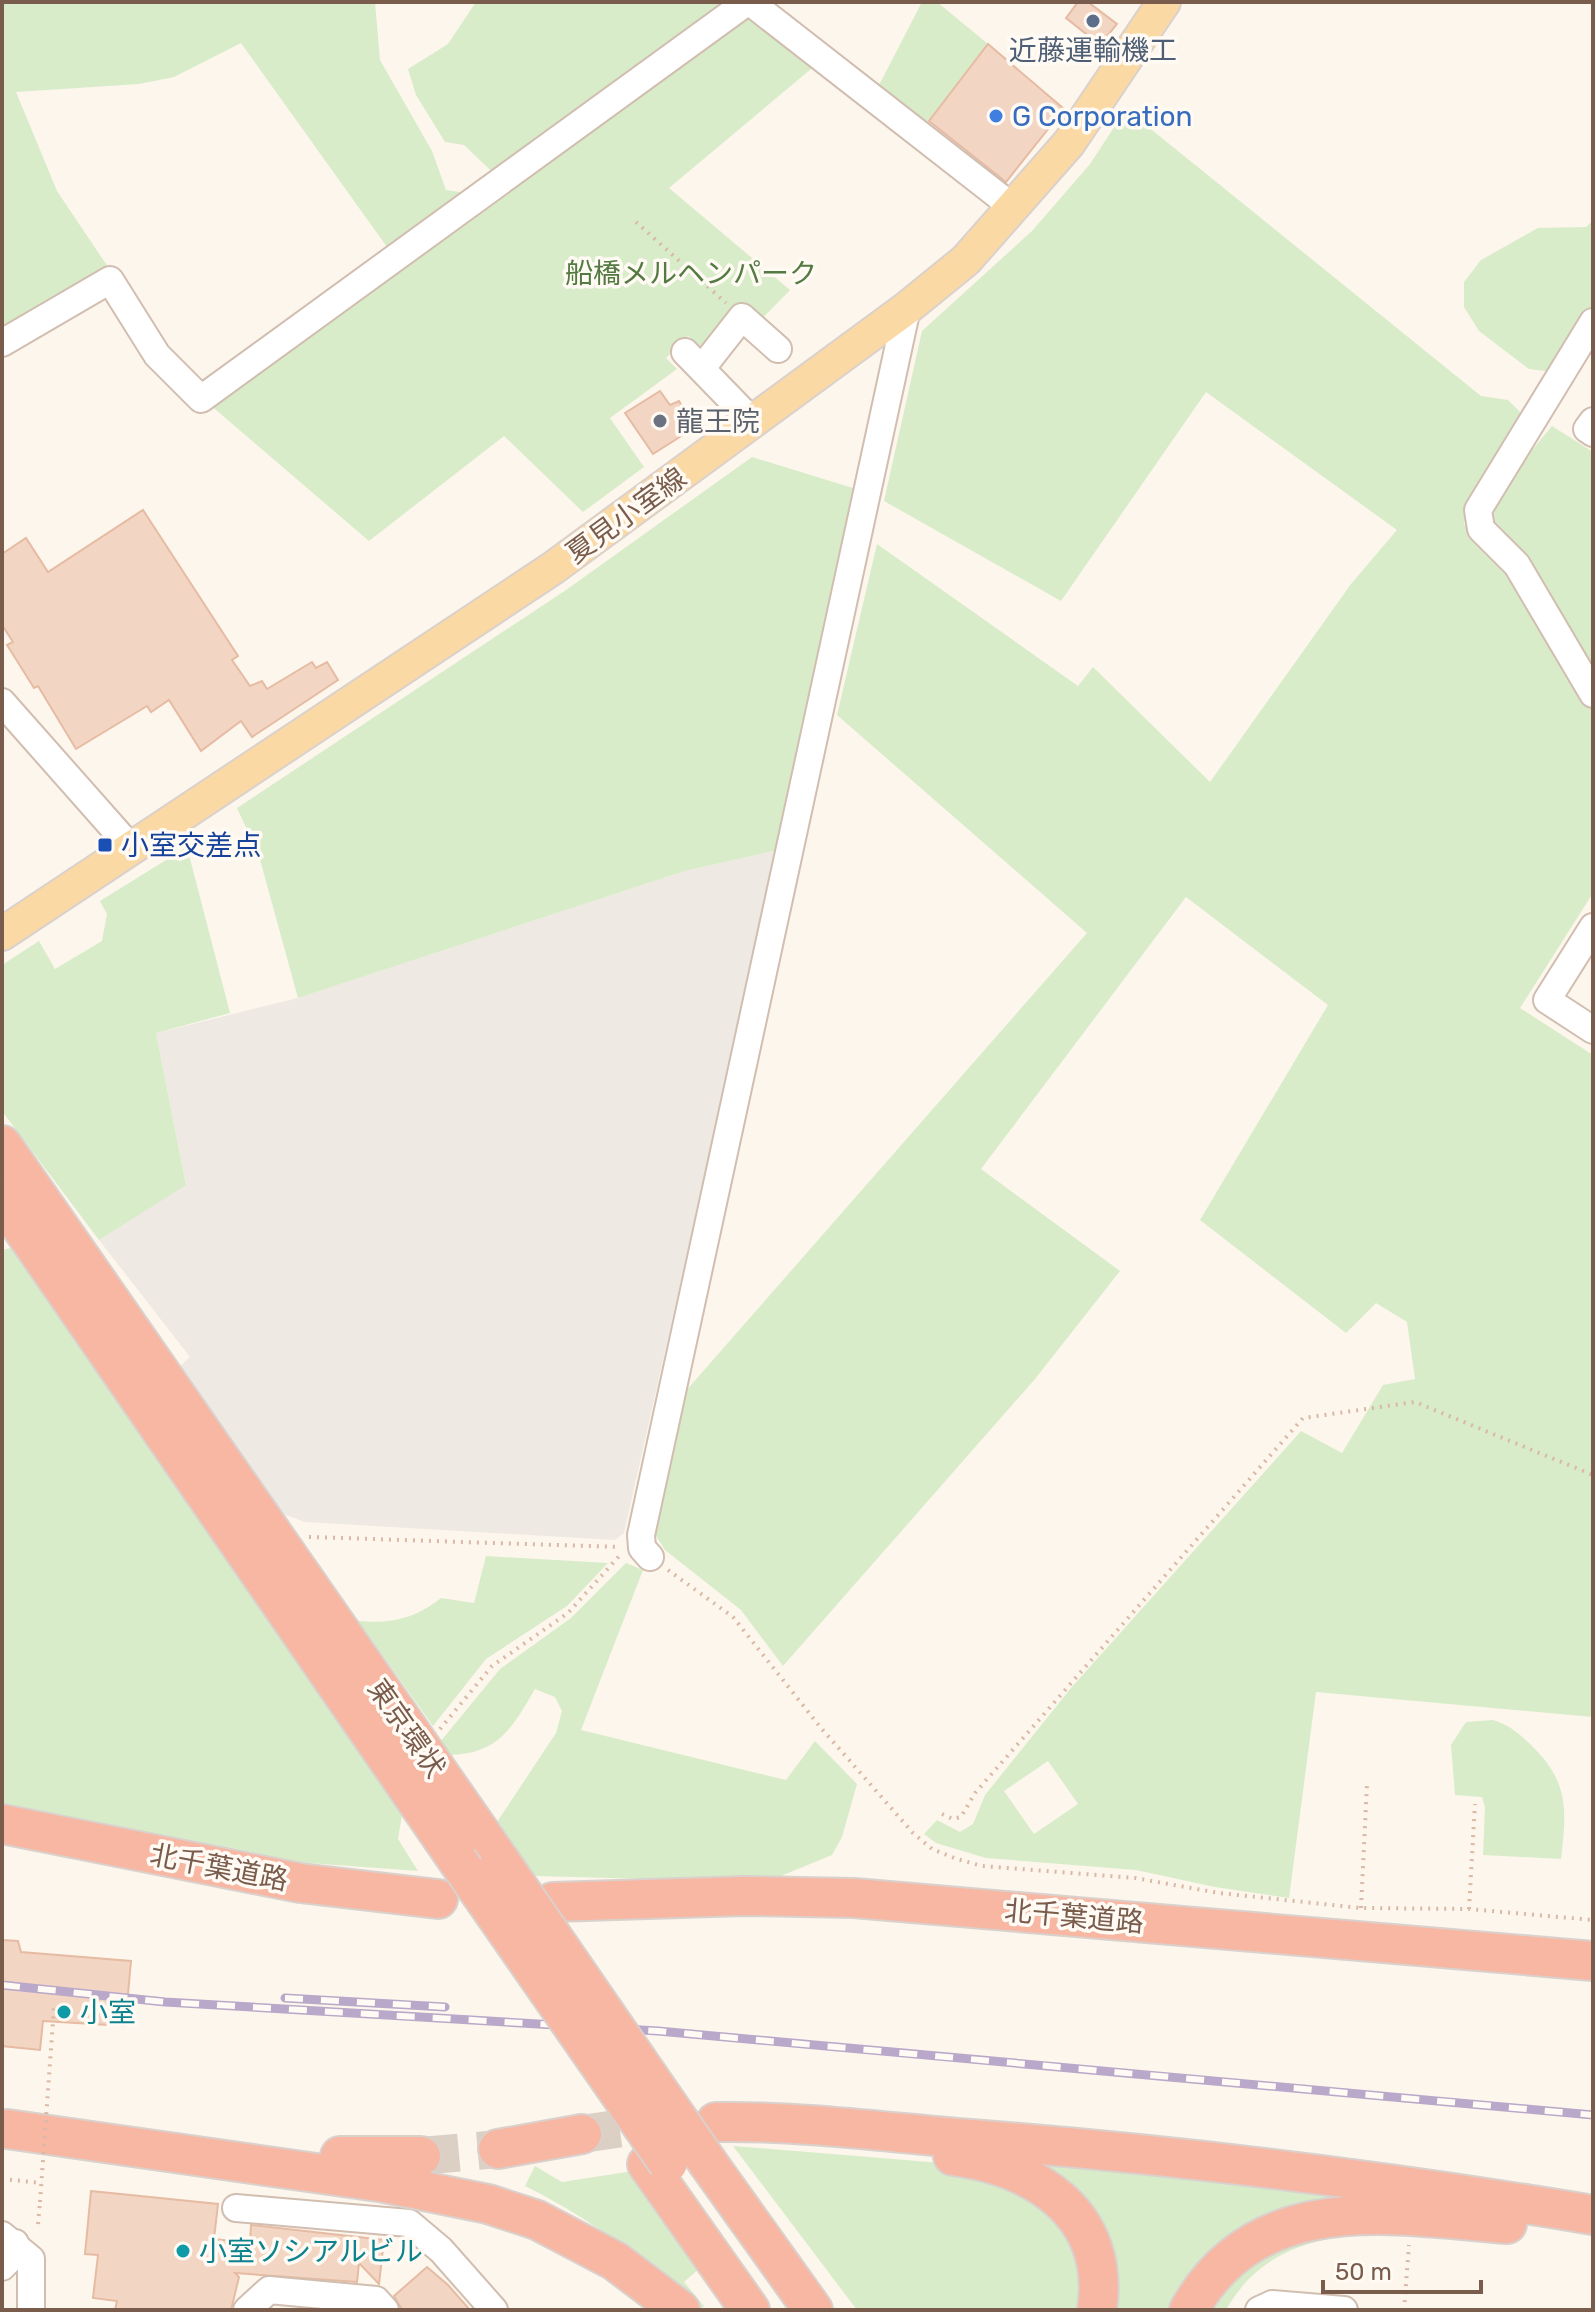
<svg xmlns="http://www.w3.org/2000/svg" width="1595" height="2312" viewBox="0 0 1595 2312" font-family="Rubik,'Noto Sans JP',sans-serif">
<rect width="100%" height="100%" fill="#fdf6ec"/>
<path fill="#efe9e4" d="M778 850 624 1533 615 1540 305 1522 283 1514 177 1369 190 1357 99 1240 186 1184 156 1033 298 998 685 871Z"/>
<g fill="#d8ecc9" fill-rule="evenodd">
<path d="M2 2H375L380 60 432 151 446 190 480 195 392 254 241 43 174 77 139 84 16 92 57 191 112 273 2 336Z"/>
<path d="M476 2H735L817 64 669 188 790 290 746 335 731 321 707 351 688 336 666 358 677 369 610 418 644 467 583 512 504 436 369 541 209 404 509 188 464 145 445 142 416 95 408 69 448 44Z"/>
<path d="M922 2H937L988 44 923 128 876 91Z"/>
<path d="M1126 109 1481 396 1508 400 1520 412 1521 421 1467 509 1464 525 1489 512 1518 467 1552 426 1593 452V893L1520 1008 1593 1055V1717L1316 1692 1289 1898 1215 1887 1136 1870 986 1858 936 1843 924 1834 937 1820 960 1832 973 1824 985 1795 1071 1688 1301 1431 1342 1453 1383 1385 1415 1379 1407 1322 1376 1303 1346 1333 1200 1220 1328 1005 1186 897 981 1169 1120 1271 1035 1379 783 1666 741 1610 665 1550 653 1531 684 1393 1087 933 837 715 877 544 1078 686 1093 667 1210 782 1351 584 1397 530 1206 392 1061 601 884 501 922 331 1032 231 1090 164ZM1048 1761 1078 1804 1034 1834 1004 1791Z"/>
<path d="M1593 220V307L1553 372 1529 369 1479 331 1464 307V282L1481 260 1538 228 1586 227Z"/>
<path d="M752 457 856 489 778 850 685 871 298 998 259 856 237 808 566 590Z"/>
<path d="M187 847 230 1013 156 1033 186 1185 99 1240 2 1111V965L39 941 55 969 102 941 107 914 100 901Z"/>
<path d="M11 1248 402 1815 398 1839 418 1871 200 1855 2 1805V1250Z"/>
<path d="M486 1556 608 1563 567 1606 486 1659 433 1726 358 1621C391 1624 414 1619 441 1598L474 1603Z"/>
<path d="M626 1563 643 1570 581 1730 786 1780 815 1741 857 1784 842 1837 832 1855 766 1882 535 1876 497 1822 556 1733 562 1711 555 1697 535 1689C511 1730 498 1754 447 1755L440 1742 500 1669 571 1618Z"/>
<path d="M1493 1720C1509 1725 1517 1732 1529 1743 1569 1781 1567 1808 1561 1859L1483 1855 1485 1807 1482 1797 1455 1795 1451 1745 1466 1722Z"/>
<path d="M733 2146 966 2165 1043 2204 1076 2251 1084 2310H857Z"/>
<path d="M1085 2162 1356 2198 1310 2213 1177 2310H1113L1038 2169Z"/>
<path d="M535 2166 562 2182 633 2171 702 2266 684 2282 704 2306 699 2310C642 2258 595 2221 525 2186Z"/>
<path d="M1400 2228C1329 2237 1265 2241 1226 2310H1204L1229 2281 1297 2237Z"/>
</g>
<g fill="#f3d5c3" stroke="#e6bba3" stroke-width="2">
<path d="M1078 2H1088L1117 24 1100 45 1066 18Z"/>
<path d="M988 44 1064 109 1006 182 929 121Z"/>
<path d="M660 391 670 405 679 401 694 428 653 454 625 413Z"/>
<path d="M143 510 238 656 232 660 250 686 262 681 267 689 312 662 316 668 327 662 338 680 252 737 241 721 201 751 169 700 151 712 147 706 76 749 38 686 34 688 7 645 13 642 2 625V554L26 538 48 572Z"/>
<path d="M2 1940 18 1941 21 1952 131 1961 125 2026 43 2021 40 2050 2 2046Z"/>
<path d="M91 2191 218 2204 214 2239 250 2243 251 2225 384 2240 379 2284 359 2263 357 2282 235 2273 239 2277 231 2310H115L117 2301 93 2298 98 2255 85 2254Z"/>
<path d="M427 2267 448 2285 470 2310H402L394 2296Z"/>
</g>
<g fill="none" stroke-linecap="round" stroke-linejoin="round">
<g stroke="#dcd0c4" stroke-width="38" stroke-dasharray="38 19" stroke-linecap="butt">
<path d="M582 2134 670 2121"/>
<path d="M421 2156 498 2149"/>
</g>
<g stroke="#d1beb0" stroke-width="30">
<g id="minor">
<path d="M750 2 1014 208"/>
<path d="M1593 322 1478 510 1481 529 1517 565 1593 694"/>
<path d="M2 343 110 280 157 355 201 399 747 2"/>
<path d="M685 352 753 422"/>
<path d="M702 368 742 317 778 349"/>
<path d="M1593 421 1587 429 1593 433"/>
<path d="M2 702 132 849"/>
<path d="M1593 927 1547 1000 1593 1030"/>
<path d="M650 1557 642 1548 641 1535 907 308"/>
<path d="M236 2208 409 2223 441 2250 494 2310"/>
<path d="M2 2235 31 2259V2310"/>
<path d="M2 2267 9 2260 15 2243"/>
<path d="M247 2310 269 2290 376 2300 385 2310"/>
<path d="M1259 2310 1272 2304 1344 2310"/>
</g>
</g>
<g stroke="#dad1cd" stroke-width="36">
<path id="major" d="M2 934 553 568 907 308 966 260 1069 143 1164 2"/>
</g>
<g stroke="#dad1cd" stroke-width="42">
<g id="highway">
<path d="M2 1145 500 1861"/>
<path d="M2 1199 458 1861"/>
<path d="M2 1824 300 1883 438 1899"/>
<path d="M553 1902 744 1896 854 1898 1593 1961"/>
<path d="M716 2122C798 2121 876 2131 957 2138 1170 2154 1383 2180 1593 2215"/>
<path d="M7 2129 379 2182 488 2204 537 2220 615 2261 680 2310"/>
<path d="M498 2149 582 2134"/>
<path d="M340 2156H421"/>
<path d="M953 2156C1037 2167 1111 2215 1097 2310"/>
<path d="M708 2163 813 2310"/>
<path d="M647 2164 750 2310"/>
<path d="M1189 2310C1257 2188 1391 2215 1507 2224"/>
</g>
</g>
<g stroke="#d9b8a5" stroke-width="4" stroke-dasharray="2 6" stroke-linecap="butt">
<path d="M636 222 726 303"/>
<path d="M309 1537 620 1547"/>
<path d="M668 1570 733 1617 821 1728 913 1833 932 1849 957 1859 982 1866 1135 1878 1219 1893 1361 1908 1469 1909 1593 1920"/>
<path d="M440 1729 492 1666 568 1613 622 1553"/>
<path d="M942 1814 953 1819 961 1817 975 1793 1303 1418 1415 1402 1593 1475"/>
<path d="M1361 1908 1367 1784"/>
<path d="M1469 1909 1475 1804"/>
<path d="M2 2179 42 2183"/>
<path d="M38 2224 40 2202"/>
<path d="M1404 2310 1409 2245"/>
</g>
<use href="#minor" stroke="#fff" stroke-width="26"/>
<use href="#major" stroke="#fbd9a5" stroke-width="32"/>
<use href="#highway" stroke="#f7b7a3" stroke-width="38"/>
<g stroke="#b9a8c9" stroke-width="9">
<g id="rail">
<path d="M2 1985 165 2002 658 2031 1593 2115"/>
<path d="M285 1998 445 2007"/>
</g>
</g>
<use href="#rail" stroke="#fffaf3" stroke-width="6" stroke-dasharray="18" stroke-linecap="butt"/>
<g stroke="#dad1cd" stroke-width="42" stroke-linecap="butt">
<g id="highway-bridge">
<path d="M458 1861 668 2163"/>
<path d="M500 1861 708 2163"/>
</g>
</g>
<path stroke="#d9b8a5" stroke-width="4" stroke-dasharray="2 6" stroke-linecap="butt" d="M40 2202 54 2007"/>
<use href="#highway-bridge" stroke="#f7b7a3" stroke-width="38"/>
</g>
<circle fill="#5c6f8a" stroke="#fffaf3" stroke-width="3" cx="1093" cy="21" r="8"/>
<circle fill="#3f7fe0" stroke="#fffaf3" stroke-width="3" cx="996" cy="116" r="8"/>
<circle fill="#6b7280" stroke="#fffaf3" stroke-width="3" cx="660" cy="421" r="8"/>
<rect fill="#1a4fb4" stroke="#fffaf3" stroke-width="3" x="97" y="837" width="16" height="16" rx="4"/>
<g fill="#0f9aa8" stroke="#fffaf3" stroke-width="3">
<circle cx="64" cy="2012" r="8"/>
<circle cx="183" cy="2251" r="8"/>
</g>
<g text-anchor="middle" stroke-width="7" stroke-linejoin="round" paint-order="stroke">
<g font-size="28" fill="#4e5e75" stroke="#fffaf3">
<text x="1093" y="60">近藤運輸機工</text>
</g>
<g font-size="28" fill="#366cbe" stroke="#fffaf3" text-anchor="start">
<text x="1012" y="126">G Corporation</text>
</g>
<g font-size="28" fill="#537a41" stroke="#fffaf3">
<text x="691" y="283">船橋メルヘンパーク</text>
</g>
<g font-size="28" fill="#5b616d" stroke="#fffaf3" text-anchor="start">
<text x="676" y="431">龍王院</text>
</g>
<g font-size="28" fill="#7a5c4d" stroke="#fffaf3">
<text transform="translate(626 515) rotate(-36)" y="10">夏見小室線</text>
<text transform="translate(407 1728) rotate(55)" y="10">東京環状</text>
<text transform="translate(219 1867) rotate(11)" y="10">北千葉道路</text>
<text transform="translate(1074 1916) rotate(5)" y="10">北千葉道路</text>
</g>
<g font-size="28" fill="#164399" stroke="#fffaf3" text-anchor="start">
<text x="121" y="855">小室交差点</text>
</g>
<g font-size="28" fill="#0d838f" stroke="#fffaf3" text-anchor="start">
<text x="80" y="2022">小室</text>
<text x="199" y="2261">小室ソシアルビル</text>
</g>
</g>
<rect width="1595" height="2312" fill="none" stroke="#7a5c4d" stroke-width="8"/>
<path d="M1323 2280v12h158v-12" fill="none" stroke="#7a5c4d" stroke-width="4"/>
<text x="1335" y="2280" font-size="24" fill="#7a5c4d" stroke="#fffaf3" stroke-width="6" paint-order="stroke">50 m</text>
</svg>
